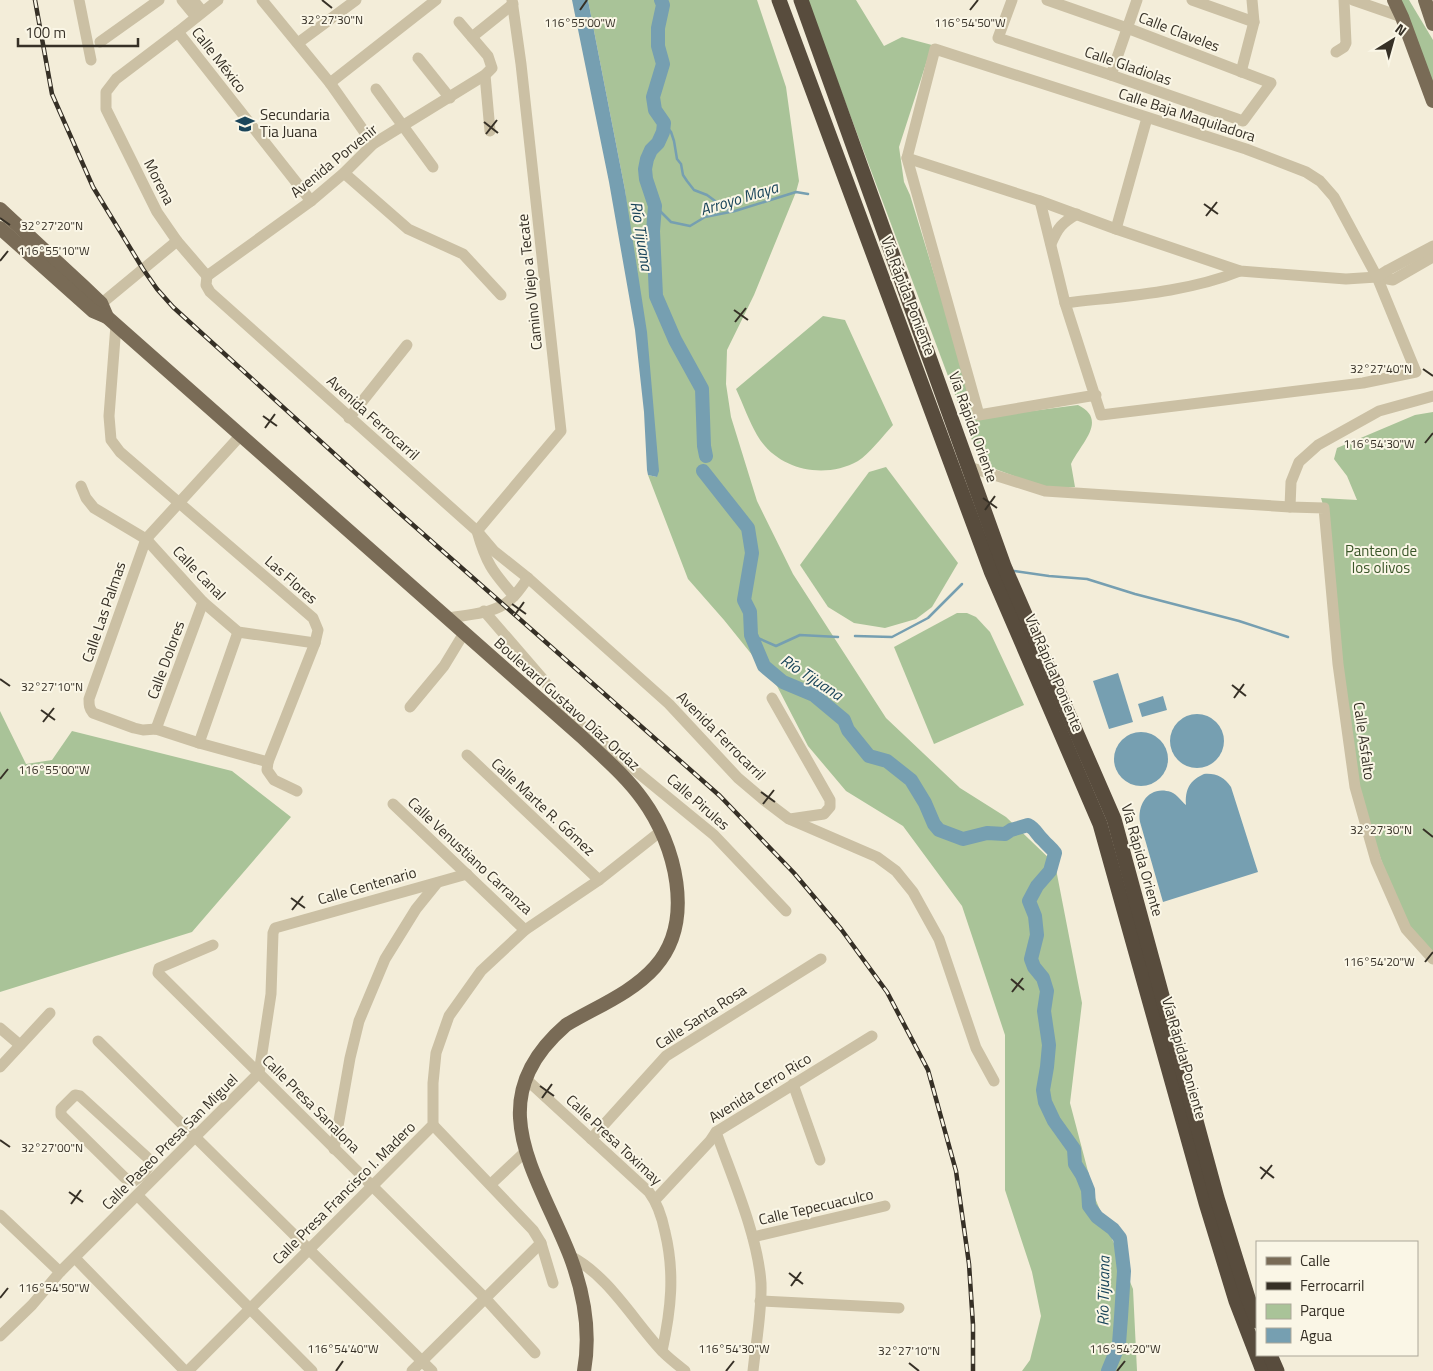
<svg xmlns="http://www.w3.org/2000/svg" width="1433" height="1371" viewBox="0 0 1433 1371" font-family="'Titillium Web',sans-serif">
<rect width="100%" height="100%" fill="#f3edd9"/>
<g fill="#a9c398">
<path d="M588 0H757L786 87 799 181 796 192 754 295 727 350 726 384 731 417 757 501 793 574 886 718 960 788 1006 817 1055 864 1082 1003 1070 1103 1095 1198 1133 1289 1137 1371H1022L1030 1360 1041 1316 1032 1272 1005 1190V1035L962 906 903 826 846 791 808 746 777 686 724 620 688 579 648 475 657 477 625 190Z"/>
<path d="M807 0H856L884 46 902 37 932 45 899 147 904 182 910 195 978 418 1078 405C1109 420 1080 444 1071 464L1075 487 1046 488 990 467 978 456Z"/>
<path d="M1399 0H1409L1433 40V92Z"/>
<path d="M823 316 845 320 893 425C883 436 869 454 858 461 824 480 777 470 757 435 749 421 743 404 736 389Z"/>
<path d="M1433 412V959L1406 929 1355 787 1324 508 1321 498 1357 500 1347 476 1334 459 1337 448 1415 415Z"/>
<path d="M886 467 958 563 932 607 916 619 885 628 854 623 828 607 800 565 869 472Z"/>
<path d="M957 613H967L976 617 990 632 1024 705 934 744 894 647Z"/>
<path d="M0 711 26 764 52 760 72 731 232 771 291 817 192 932 0 992Z"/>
</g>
<g fill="#769fb1">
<path d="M572 0H588L625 190 647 332 659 471 657 477 648 475 647 470 644 412 635 330 609 182Z"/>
<path d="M1118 673 1133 722 1109 729 1093 681Z"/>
<path d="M1163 696 1167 710 1142 717 1138 704Z"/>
<circle cx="1197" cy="741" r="27"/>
<circle cx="1141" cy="759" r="27"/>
<path d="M1204 774C1216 773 1224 777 1231 787L1258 872 1163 902 1140 822C1137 803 1150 785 1171 792 1178 795 1181 801 1186 805 1185 789 1190 780 1204 774Z"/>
</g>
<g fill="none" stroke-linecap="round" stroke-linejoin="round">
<g stroke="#769fb1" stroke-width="2.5">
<path d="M664 123 671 132 674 141 677 159 681 164 683 175 687 181 694 190 707 195 726 209 734 211"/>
<path d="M655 206 671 222 690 226 705 217 735 211 796 192 808 194"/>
<path d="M1014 571 1049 576 1087 579 1135 594 1239 621 1288 637"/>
<path d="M751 635 776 646 800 635 838 637"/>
<path d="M855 636 892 637 928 618 962 584"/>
</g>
<g stroke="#769fb1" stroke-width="14">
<path d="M661 0 663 5 658 28V46L663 64 653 97 655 110 664 123 663 132 658 143 651 150 647 159 645 169 646 179 655 206 653 231 656 296 675 340 702 389 704 446 706 456"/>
<path d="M703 471 748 528 752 553 744 600 750 612 751 635 764 666 783 682 814 695 844 720 848 730 869 756 887 761 911 780 925 803 934 824 939 830 963 839 987 833 1005 834 1011 830 1028 825C1036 829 1036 834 1043 840 1047 845 1051 847 1055 853L1050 871 1037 886 1029 901 1035 916 1037 935 1031 959 1034 967 1043 978 1047 991 1044 1011 1049 1045 1047 1067 1043 1090 1045 1102 1054 1121 1074 1149 1075 1164 1082 1175 1088 1190 1089 1206 1097 1217 1113 1229 1120 1238 1124 1271 1121 1317 1119 1344 1108 1371"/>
</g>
<g stroke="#cbc0a4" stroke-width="11">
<path d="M79 0 91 60"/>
<path d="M182 0 196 17"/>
<path d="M193 0 202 11"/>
<path d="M262 0 330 83 373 144"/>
<path d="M512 0 521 64 561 431 477 531C486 563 492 571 514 596"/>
<path d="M1012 0 998 38 1111 75 1243 121 1271 83 1127 28 1047 0"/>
<path d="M1192 0 1254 22"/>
<path d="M1353 0 1402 17"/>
<path d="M178 32 311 201"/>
<path d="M472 37 513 4"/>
<path d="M100 42 159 0"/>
<path d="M298 43 356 0"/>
<path d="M1336 52 1344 47 1346 43 1344 0"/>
<path d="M418 58 450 98"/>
<path d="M1241 72 1254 22 1252 0"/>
<path d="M485 75 490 131"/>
<path d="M1111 75 1137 0"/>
<path d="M330 83 436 0"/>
<path d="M376 89 433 167"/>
<path d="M907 158 1040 201 1116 229 1240 271 1346 279 1377 277 1393 280 1433 257"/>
<path d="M344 173 408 229 463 254 501 295"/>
<path d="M1040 201 1065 303 1101 415 1363 383 1416 372 1377 277 1334 197 1320 181 1306 172 1246 149 935 49 907 158 979 415 1096 395"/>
<path d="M1116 229 1147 118"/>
<path d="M1051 244C1058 227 1062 223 1077 214"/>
<path d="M207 276 206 285 210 292 477 531 494 551 528 578 669 704 738 778 764 800 789 819 877 857 896 871 913 892 939 939 976 1048 994 1081"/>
<path d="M207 276 311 201 344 173 373 144 485 75 492 68 488 56 459 22"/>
<path d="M207 276 177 241 157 212 106 109V92L116 79 178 32 218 0"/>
<path d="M1377 277 1388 270 1433 246"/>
<path d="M1065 303C1123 296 1186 293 1240 271"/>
<path d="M96 308 177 241"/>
<path d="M116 325 109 416 111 440 120 452 313 618 318 630 315 643 268 762 267 770 274 780 297 791"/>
<path d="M349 418 407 345"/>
<path d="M241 435 146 539 89 699C89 705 89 708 93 713L134 728 143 730 156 729 199 743 268 762"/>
<path d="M969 467 1045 491 1290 507 1324 508 1338 664 1355 787 1376 861 1406 929 1433 959"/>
<path d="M81 486 86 498 94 508 146 539 203 602 238 632 315 643"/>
<path d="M1290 507 1291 482 1299 462 1318 445 1379 411 1433 396"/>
<path d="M484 611 542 678 566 710 587 731 714 835 786 911"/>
<path d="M448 618C466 615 488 614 503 605 514 599 521 587 528 578"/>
<path d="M772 698 830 800V807L824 814 790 819"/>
<path d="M410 707 444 666 464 633"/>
<path d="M156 729 203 602"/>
<path d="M199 743 238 632"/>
<path d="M467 755 599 880"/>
<path d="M393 804 525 930"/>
<path d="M213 945 159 968 158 973 485 1298 535 1353"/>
<path d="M0 1028 20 1045"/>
<path d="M98 1041 432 1371"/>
<path d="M0 1067 50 1013"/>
<path d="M526 1079 649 1192C658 1204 662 1217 665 1232 675 1273 671 1310 662 1351"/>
<path d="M793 1084 820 1160"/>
<path d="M75 1095 80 1096 150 1160C151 1168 140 1177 134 1181L125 1178 61 1115V1109Z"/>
<path d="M433 1125 533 1230 541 1243 553 1283"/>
<path d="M716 1132C732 1177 758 1236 761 1283 762 1312 756 1342 753 1371"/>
<path d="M591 1139 666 1056 821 959"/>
<path d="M334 1149 350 1058 359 1021 385 959 416 909 437 883"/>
<path d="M491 1184 525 1152"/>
<path d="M138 1196 312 1371"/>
<path d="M655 1200 710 1141 716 1132 872 1036"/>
<path d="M0 1215 60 1272"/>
<path d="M753 1237 885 1206"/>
<path d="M570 1256C608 1275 633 1320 661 1350 668 1358 677 1364 685 1371"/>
<path d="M75 1258 185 1371"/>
<path d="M760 1301 899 1308"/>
<path d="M0 1336 32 1305 60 1272 259 1073 271 994 273 933 275 928 467 874"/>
<path d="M188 1371 433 1125V1083L436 1053 449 1016 481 971 525 930 599 880 661 831"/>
<path d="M412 1371 541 1243"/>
</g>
<g stroke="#796b56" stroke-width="14">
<path d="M1394 0 1402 17 1433 101"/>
<path d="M1425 0 1433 24"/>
<path d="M0 209 83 286 101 303 107 317 116 325 582 737C603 757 626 776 643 800 675 844 696 921 655 967 632 993 596 1007 566 1025 478 1101 537 1172 570 1256 584 1293 591 1332 584 1371"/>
<path d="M0 228 93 311 107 317"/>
</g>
<g stroke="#584c3d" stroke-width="15">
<path d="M779 0 991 571 1100 824 1206 1203 1236 1301 1263 1371"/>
<path d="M801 0 1004 566 1114 819 1217 1198 1248 1298 1257 1321"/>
<path d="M1270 1355 1277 1371"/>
</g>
<g stroke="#363026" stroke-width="4.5">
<path id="rail" d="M35 0 52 94 93 187 143 269 157 289 173 307 395 509 720 796 794 873 841 929 887 992 928 1070 956 1171 969 1264 973 1325V1371"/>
</g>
<use href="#rail" stroke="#faf6e6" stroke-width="2.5" stroke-dasharray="8" stroke-linecap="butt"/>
</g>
<path fill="none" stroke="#363026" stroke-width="2" d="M322 0 332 8M580 10 587 0M970 10 978 0M484 122 498 133M486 134 497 120M1204 204 1218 214M1206 216 1217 202M0 218 10 225M0 261 8 251M734 310 748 320M735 322 746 308M1423 369 1433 376M263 416 277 426M265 428 275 414M1425 443 1433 433M983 498 997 508M985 510 995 496M512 604 526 614M514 616 524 602M0 679 10 686M1232 685 1246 696M1234 698 1244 684M41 710 55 720M43 722 54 708M0 779 8 769M761 792 775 802M763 804 774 790M1423 829 1433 837M291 898 305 908M292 910 303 896M1425 962 1433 952M1011 979 1024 990M1012 992 1023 978M540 1086 554 1096M542 1098 552 1084M0 1140 10 1147M1260 1167 1274 1178M1261 1179 1272 1165M69 1192 83 1202M71 1204 81 1190M789 1273 803 1284M791 1286 801 1272M0 1298 8 1288M909 1363 919 1371M336 1371 343 1361M726 1371 734 1361M1117 1371 1125 1361"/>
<defs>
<g id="school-bare" transform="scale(1.5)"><path d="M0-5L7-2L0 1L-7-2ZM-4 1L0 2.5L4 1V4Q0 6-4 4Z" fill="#1a455a" stroke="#faf6e6" stroke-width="2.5" paint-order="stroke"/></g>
</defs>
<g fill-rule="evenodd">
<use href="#school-bare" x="245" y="124"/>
</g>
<g text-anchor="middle" stroke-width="4" stroke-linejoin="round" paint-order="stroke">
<g font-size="15" fill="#363026" stroke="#faf6e6">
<text transform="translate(1179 32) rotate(21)" y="5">Calle Claveles</text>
<text transform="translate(219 60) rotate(52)" y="5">Calle México</text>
<text transform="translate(1128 66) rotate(19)" y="5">Calle Gladiolas</text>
<text transform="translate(1187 115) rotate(18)" y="5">Calle Baja Maquiladora</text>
<text transform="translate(334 161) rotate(-39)" y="5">Avenida Porvenir</text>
<text transform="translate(159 182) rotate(63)" y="5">Morena</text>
<text transform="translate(530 282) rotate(-96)" y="5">Camino Viejo a Tecate</text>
<text transform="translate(908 296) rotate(69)" y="5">Vía Rápida Poniente</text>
<text transform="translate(373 418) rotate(42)" y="5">Avenida Ferrocarril</text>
<text transform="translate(973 427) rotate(70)" y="5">Vía Rápida Oriente</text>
<text transform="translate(199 573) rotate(46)" y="5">Calle Canal</text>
<text transform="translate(291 580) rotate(41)" y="5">Las Flores</text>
<text transform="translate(104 612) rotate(-71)" y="5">Calle Las Palmas</text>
<text transform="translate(166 660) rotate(-70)" y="5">Calle Dolores</text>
<text transform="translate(1054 673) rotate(67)" y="5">Vía Rápida Poniente</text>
<text transform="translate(567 704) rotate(42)" y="5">Boulevard Gustavo Díaz Ordaz</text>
<text transform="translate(721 736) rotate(45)" y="5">Avenida Ferrocarril</text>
<text transform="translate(1364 741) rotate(82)" y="5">Calle Asfalto</text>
<text transform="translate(698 802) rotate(41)" y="5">Calle Pirules</text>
<text transform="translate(543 807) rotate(43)" y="5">Calle Marte R. Gómez</text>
<text transform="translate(470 856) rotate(43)" y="5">Calle Venustiano Carranza</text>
<text transform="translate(1142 860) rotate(74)" y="5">Vía Rápida Oriente</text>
<text transform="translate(367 886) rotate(-16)" y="5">Calle Centenario</text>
<text transform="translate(701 1017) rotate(-33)" y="5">Calle Santa Rosa</text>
<text transform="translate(1184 1058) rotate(74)" y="5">Vía Rápida Poniente</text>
<text transform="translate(760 1088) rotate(-32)" y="5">Avenida Cerro Rico</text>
<text transform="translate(311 1104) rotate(45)" y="5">Calle Presa Sanalona</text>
<text transform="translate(614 1140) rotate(43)" y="5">Calle Presa Toximay</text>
<text transform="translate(170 1142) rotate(-45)" y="5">Calle Paseo Presa San Miguel</text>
<text transform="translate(344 1193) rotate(-45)" y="5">Calle Presa Francisco I. Madero</text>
<text transform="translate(816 1207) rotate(-13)" y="5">Calle Tepecuaculco</text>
</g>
<g font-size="15" fill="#363026" stroke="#faf6e6" text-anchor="start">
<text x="260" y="120">Secundaria<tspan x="260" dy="17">Tia Juana</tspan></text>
</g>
<g font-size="15" fill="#3a5629" stroke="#faf6e6">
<text x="1381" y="556">Panteon de<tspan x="1381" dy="17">los olivos</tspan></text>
</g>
<g font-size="16" font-style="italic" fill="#1a455a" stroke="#faf6e6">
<text transform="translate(739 198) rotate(-17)" y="6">Arroyo Maya</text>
<text transform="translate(642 236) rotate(81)" y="6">Río Tijuana</text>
<text transform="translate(812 677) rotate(33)" y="6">Río Tijuana</text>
<text transform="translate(1103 1291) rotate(-89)" y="6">Río Tijuana</text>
</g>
</g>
<g font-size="12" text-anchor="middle" fill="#363026" stroke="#faf6e6" stroke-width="4" stroke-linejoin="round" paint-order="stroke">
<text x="332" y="24">32°27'30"N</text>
<text x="580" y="27">116°55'00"W</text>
<text x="970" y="27">116°54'50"W</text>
<text x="52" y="230">32°27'20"N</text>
<text x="54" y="255">116°55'10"W</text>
<text x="1381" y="373">32°27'40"N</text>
<text x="1379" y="448">116°54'30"W</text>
<text x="52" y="691">32°27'10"N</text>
<text x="54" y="774">116°55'00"W</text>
<text x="1381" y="834">32°27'30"N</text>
<text x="1379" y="966">116°54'20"W</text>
<text x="52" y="1152">32°27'00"N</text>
<text x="54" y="1292">116°54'50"W</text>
<text x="343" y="1353">116°54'40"W</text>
<text x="734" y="1353">116°54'30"W</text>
<text x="1125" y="1353">116°54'20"W</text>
<text x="909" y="1355">32°27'10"N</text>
</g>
<rect x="1256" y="1241" width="162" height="115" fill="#faf6e6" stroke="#aca799"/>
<rect x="1266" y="1257" width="25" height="8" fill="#796b56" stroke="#aca799"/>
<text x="1300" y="1266" font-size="15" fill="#363026">Calle</text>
<rect x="1266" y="1282" width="25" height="8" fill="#363026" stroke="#aca799"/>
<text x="1300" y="1291" font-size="15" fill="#363026">Ferrocarril</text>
<rect x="1266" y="1304" width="25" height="15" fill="#a9c398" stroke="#aca799"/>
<text x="1300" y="1316" font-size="15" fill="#363026">Parque</text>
<rect x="1266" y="1328" width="25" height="15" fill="#769fb1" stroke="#aca799"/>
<text x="1300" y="1341" font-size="15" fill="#363026">Agua</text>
<g transform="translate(1393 40) rotate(37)" stroke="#faf6e6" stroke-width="4" paint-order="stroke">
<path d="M0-4L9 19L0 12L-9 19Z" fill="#363026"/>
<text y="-8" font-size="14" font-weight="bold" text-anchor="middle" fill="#363026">N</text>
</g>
<path d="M18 38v8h120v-8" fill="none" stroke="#363026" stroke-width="2.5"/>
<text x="25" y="38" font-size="15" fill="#363026" stroke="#faf6e6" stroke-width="4" paint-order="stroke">100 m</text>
</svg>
